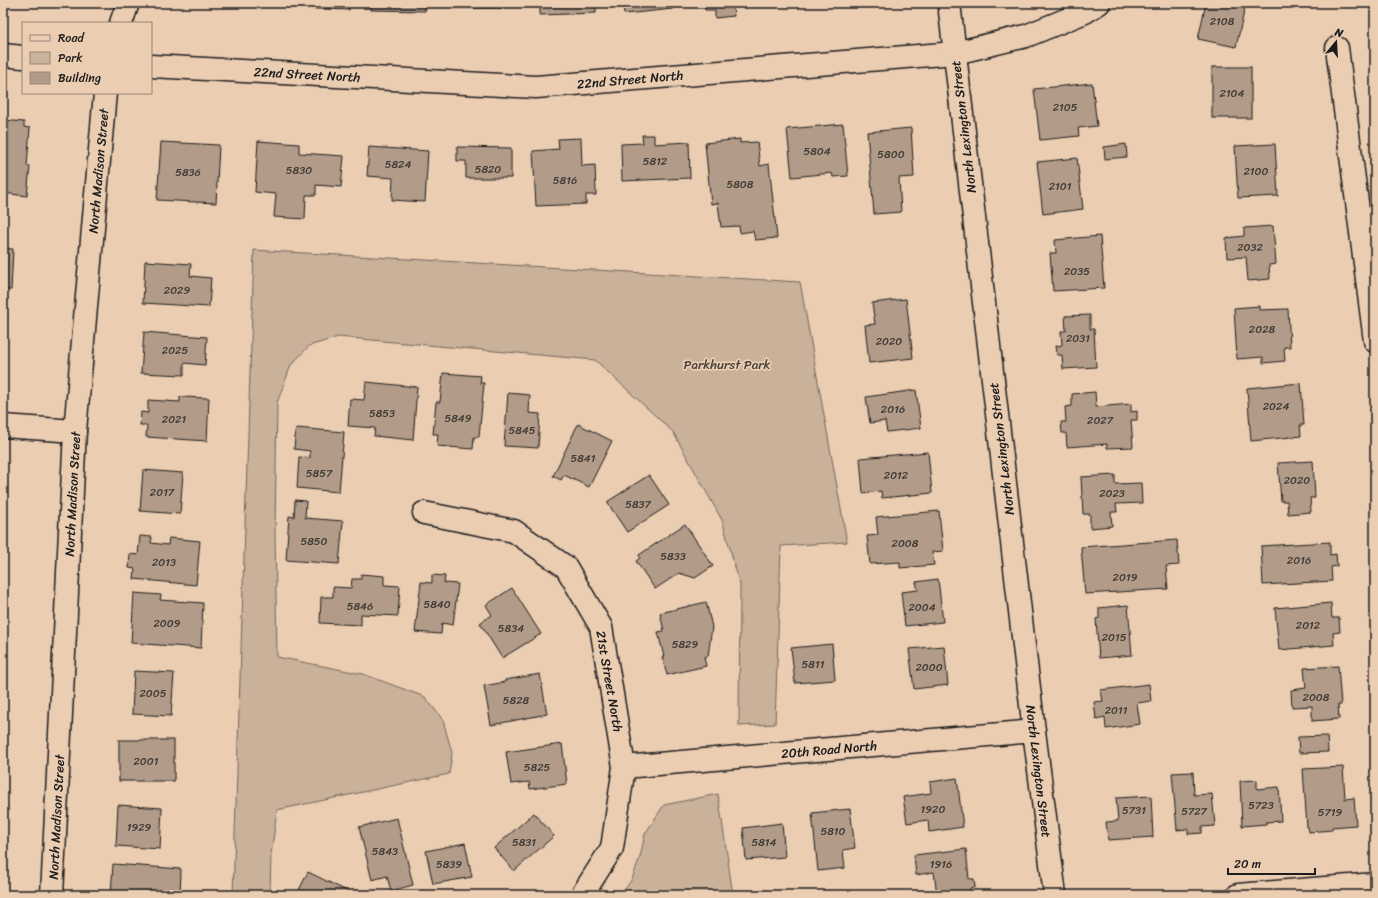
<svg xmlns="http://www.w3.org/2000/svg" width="1378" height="898" viewBox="0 0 1378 898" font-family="Sriracha,sans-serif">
<rect width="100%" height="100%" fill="#ebcdb2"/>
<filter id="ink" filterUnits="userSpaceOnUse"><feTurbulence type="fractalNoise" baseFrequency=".025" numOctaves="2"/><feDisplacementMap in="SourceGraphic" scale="8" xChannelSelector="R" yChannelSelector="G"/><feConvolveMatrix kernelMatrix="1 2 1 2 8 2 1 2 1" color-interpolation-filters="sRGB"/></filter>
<g filter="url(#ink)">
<g fill="#c9b19a" stroke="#72665b">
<path d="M254 250 800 282 847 542 781 546 775 724 739 726 740 585 722 520 673 432 595 360 338 337 309 346 291 365 277 403 275 531 277 657 363 674 425 697 443 720 452 753 449 774 277 810 271 855 270 895H233Z"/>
<path d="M718 794 733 895H621L632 879 640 857 645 834 664 805Z"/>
</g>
<g fill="#b29c89" stroke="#1c1c1c">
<path d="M295 3H349V10L294 8Z"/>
<path d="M371 3H425V11L371 10Z"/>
<rect x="454" y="3" width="48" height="5"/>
<path d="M540 3H596V13L540 15Z"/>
<path d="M623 3H673V9L624 14Z"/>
<path d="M704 3H746L747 7H733L734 16 715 18V10H705Z"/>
<path d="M1206 3H1246L1236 47 1198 39Z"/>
<rect x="1212" y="67" width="39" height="51"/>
<path d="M1092 83 1097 126 1078 128 1079 136 1040 140 1034 89Z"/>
<path d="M3 120 24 122V127L30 128 27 166H30L27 196 3 193Z"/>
<path d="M843 124 848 176 833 177 832 173 792 177 787 129Z"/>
<path d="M911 128 914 177 899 178 901 212 874 214 867 132Z"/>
<path d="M642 135H654V144L689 142 690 178 622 181 621 144 643 143Z"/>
<path d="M581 138 582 166 595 165 596 195H586V204L536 206 533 151 559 149 558 139Z"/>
<path d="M740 139V143L757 142 760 166 769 164 777 238 755 240 753 231 740 233 739 226 721 227 718 203 711 204 705 143Z"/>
<path d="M258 141 299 144V153L344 156 341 187 316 185V195H306L305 219 274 217 276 194 255 192Z"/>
<path d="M161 142 219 145 216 203 157 200Z"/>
<path d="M1126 144 1127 157 1105 159 1104 147Z"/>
<path d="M1275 144 1278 196 1238 198 1235 146Z"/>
<path d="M369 147 428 151 425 202 392 200 393 178 367 176Z"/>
<path d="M457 147 511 148V178H466V161H457Z"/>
<path d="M1077 158 1083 209 1043 214 1037 162Z"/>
<path d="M1273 226 1276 264 1269 265 1270 279 1248 281 1246 257 1227 258 1226 238 1244 236V228Z"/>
<path d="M1100 236 1104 288 1053 291 1050 253H1056L1055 240Z"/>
<path d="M3 248 13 249 11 290H3Z"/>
<path d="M145 261 191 264 190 276 211 278 209 307 143 303Z"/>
<path d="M906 299 913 358 869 363 865 325 875 324 872 303Z"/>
<path d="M1259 306V310L1288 309 1290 347H1284L1285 361 1263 363V357L1237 359 1234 308Z"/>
<path d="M3 313H7L5 350H3Z"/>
<path d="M1090 315V329H1094L1096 367 1063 369 1062 355H1057L1056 346 1062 345 1061 331H1066L1065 316Z"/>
<path d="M144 332 207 337 205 365 184 363V375L141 373Z"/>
<path d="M443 373 481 376 480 383H484L479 437H474L473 449 437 446 438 434H433L436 402H440Z"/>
<path d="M366 382 417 387 413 440 374 436 375 428 348 426 350 399 364 400Z"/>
<path d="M1301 383 1304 425H1300L1301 436 1251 441 1247 388Z"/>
<path d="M916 390 921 428 887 432 885 421 870 423 866 397Z"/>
<path d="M1095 392 1096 407 1131 404V412L1137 411V420H1131L1133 447 1107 448V444L1067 447 1066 433H1062L1061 422H1066L1065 407 1072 406V394Z"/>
<path d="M508 393 530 395 529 413 540 414 538 448 504 446Z"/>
<path d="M180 397 209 398 207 441 146 437 147 425H140L141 412 148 413V400L180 402Z"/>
<path d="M578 424 612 441 589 487 564 475 561 480 553 476Z"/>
<path d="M296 428 344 432 339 492 297 488 299 457 310 458V451L294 449Z"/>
<path d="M928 452 932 493 882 498 881 491 863 493 860 458Z"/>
<path d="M1313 461 1315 498H1310L1311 512 1288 514 1287 501H1281L1278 463Z"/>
<path d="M143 470 183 473 180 514 140 511Z"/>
<path d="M649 475 669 505 627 532 607 502Z"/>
<path d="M1115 475V484L1141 483 1142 503 1116 504 1117 512H1111L1112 526 1090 528V514H1083L1081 477Z"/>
<path d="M295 500 306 501 305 518 343 521 339 564 286 560 289 516 294 517Z"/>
<path d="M939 511 943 551 932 552 934 565 900 568V562L870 564 867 536 878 535 876 517Z"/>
<path d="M685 524 713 566 695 578 679 573 655 589 636 561 640 558 639 555Z"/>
<path d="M140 536 152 537 151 543 168 545 169 538 200 541 196 585 134 579 135 569 129 568 130 554 138 555Z"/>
<path d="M1177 540 1179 565 1166 566 1168 589 1085 594 1081 547Z"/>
<path d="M1330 542V555L1336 554 1337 566 1331 567 1332 581 1263 585 1261 546Z"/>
<path d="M361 574 384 576V585L400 586 398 616 361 614V625L320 623 321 597H333V587L351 588 352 579H361Z"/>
<path d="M432 575 445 576 444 583 458 584 453 625 442 623 441 634 415 632 421 582 432 583Z"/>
<path d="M938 579 943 622 905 626 901 592 918 590 916 582Z"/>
<path d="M512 588 541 634 502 658 480 623 492 615 486 605Z"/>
<path d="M134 593 161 595 160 600 203 603 201 648 131 643Z"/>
<path d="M706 602 712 627 708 656 704 657 706 666 667 675 662 657H664L658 632 664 631 660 613Z"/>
<path d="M1331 603 1332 618H1339L1340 632 1333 633 1334 645 1279 650 1275 608Z"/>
<path d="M1128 605 1132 655 1099 658 1096 619 1099 618V608Z"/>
<path d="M832 644 835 680 795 683 791 648Z"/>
<path d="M944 646 948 685 914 689 909 649Z"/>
<path d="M1338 666 1341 705H1338L1339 719 1312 721V706L1292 707 1291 690 1306 688 1304 668Z"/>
<path d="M134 671 174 673 171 716 132 714Z"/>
<path d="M540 674 547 714 491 725 484 686 505 682V680Z"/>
<path d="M1149 684 1151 701 1137 703 1140 724 1106 729 1105 717 1096 719 1094 702 1103 701 1101 690Z"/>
<path d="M1327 736 1328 752 1299 753 1298 737Z"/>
<rect x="119" y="740" width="55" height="41"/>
<path d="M562 744 567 784 530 789 529 782 511 784 506 752Z"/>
<path d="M1343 767 1345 799 1354 798 1356 825 1332 827V830L1309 832 1308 827H1307L1303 769Z"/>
<path d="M1193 772 1194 795 1212 794 1215 826 1202 827V833L1188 834V829L1177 830 1172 773Z"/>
<path d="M957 778 963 827 929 832 928 820 907 823 903 797 931 793 930 782Z"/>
<path d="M1257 780V789L1279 787 1281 821 1266 822V824L1242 826 1240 781Z"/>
<path d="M1151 796 1153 837 1108 840 1106 822 1118 821 1116 798Z"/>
<path d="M118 805 162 808 160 849 116 846Z"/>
<path d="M850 809 855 848 843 850 845 868 818 871 812 813Z"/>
<path d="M534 813 554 836 514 871 494 848Z"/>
<path d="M397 818 413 885 391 891 387 876 372 880 359 827Z"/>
<path d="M782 823 785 857 746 860 743 828Z"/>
<path d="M465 843 472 877 433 884 426 851Z"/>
<path d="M966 849 969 879H974L975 887 970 888 971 895H937L934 872 916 875 914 855Z"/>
<path d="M113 864 181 869 180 895H111Z"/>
<path d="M308 872 355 895H310L299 890Z"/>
</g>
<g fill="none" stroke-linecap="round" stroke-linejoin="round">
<g stroke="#1c1c1c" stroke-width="25">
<g id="street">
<path d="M121 23 128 3"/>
<path d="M1337 48 1375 341"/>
<path d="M3 55 23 57"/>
<path d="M151 66 536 87 955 53 1026 36 1085 12 1099 3"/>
<path d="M3 426 75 431"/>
<path d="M424 513 514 531 566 567 601 627 624 767 612 848 582 895"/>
<path d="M624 767 1034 731"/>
<path d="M52 895 75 431 105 93"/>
<path d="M1238 895 1375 884"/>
</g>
</g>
<g stroke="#1c1c1c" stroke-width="25">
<path id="secondary" d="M949 3 1034 731 1055 895"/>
</g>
<use href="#street" stroke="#ebcdb2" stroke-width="22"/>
<use href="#secondary" stroke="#ebcdb2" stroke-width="22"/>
</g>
</g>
<g text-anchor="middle" stroke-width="3.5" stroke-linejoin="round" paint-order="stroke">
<g font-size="11" fill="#423c37">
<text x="1222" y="25">2108</text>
<text x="1232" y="97">2104</text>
<text x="1065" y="111">2105</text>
<text x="817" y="155">5804</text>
<text x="891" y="158">5800</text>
<text x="655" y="165">5812</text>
<text x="398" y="168">5824</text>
<text x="488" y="173">5820</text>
<text x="299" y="174">5830</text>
<text x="1256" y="175">2100</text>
<text x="188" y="176">5836</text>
<text x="565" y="184">5816</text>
<text x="740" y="188">5808</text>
<text x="1060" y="190">2101</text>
<text x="1250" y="251">2032</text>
<text x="1077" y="275">2035</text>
<text x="177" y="294">2029</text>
<text x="1262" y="333">2028</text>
<text x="1078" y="342">2031</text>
<text x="889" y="345">2020</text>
<text x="175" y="354">2025</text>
<text x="1276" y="410">2024</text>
<text x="893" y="413">2016</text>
<text x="382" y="417">5853</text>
<text x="458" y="422">5849</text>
<text x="174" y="423">2021</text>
<text x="1100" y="424">2027</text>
<text x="522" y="434">5845</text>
<text x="583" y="462">5841</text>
<text x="319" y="477">5857</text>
<text x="896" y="479">2012</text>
<text x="1297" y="484">2020</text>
<text x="162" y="496">2017</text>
<text x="1112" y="497">2023</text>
<text x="638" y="508">5837</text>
<text x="314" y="545">5850</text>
<text x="905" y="547">2008</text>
<text x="673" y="560">5833</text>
<text x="1299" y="564">2016</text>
<text x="164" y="566">2013</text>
<text x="1125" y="581">2019</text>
<text x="437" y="608">5840</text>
<text x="360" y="610">5846</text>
<text x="922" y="611">2004</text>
<text x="167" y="627">2009</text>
<text x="1308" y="629">2012</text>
<text x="511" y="632">5834</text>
<text x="1114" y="641">2015</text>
<text x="685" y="648">5829</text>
<text x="813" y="668">5811</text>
<text x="929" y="671">2000</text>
<text x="153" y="697">2005</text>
<text x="1316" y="701">2008</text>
<text x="516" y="704">5828</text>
<text x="1116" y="714">2011</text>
<text x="146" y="765">2001</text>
<text x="537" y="771">5825</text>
<text x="1261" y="809">5723</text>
<text x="933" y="813">1920</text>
<text x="1134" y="814">5731</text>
<text x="1194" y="815">5727</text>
<text x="1330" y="816">5719</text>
<text x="139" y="831">1929</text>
<text x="833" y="835">5810</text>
<text x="524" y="846">5831</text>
<text x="764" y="846">5814</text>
<text x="385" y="855">5843</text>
<text x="449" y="868">5839</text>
<text x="941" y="868">1916</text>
</g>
<g font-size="13" fill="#1c1c1c" stroke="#ebcdb2">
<text transform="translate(307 74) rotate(3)" y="5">22nd Street North</text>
<text transform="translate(630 79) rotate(-5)" y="5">22nd Street North</text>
<text transform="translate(963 127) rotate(-97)" y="5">North Lexington Street</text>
<text transform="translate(98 171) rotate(-85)" y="5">North Madison Street</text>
<text transform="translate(1001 449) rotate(-97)" y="5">North Lexington Street</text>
<text transform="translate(72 494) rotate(-87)" y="5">North Madison Street</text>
<text transform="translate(610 681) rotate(80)" y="5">21st Street North</text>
<text transform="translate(829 749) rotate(-5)" y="5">20th Road North</text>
<text transform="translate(1039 771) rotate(83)" y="5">North Lexington Street</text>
<text transform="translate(56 817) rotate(-87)" y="5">North Madison Street</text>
</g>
<g font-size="13" fill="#47413c" stroke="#ebcdb2">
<text x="727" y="369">Parkhurst Park</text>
</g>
</g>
<rect width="1378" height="898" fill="none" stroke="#ebcdb2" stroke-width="16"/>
<rect x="8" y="8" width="1362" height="882" fill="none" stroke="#1c1c1c" stroke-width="1.5" filter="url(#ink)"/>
<rect x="22" y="22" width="130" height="72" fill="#ebcdb2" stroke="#988676"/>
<rect x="30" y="35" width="20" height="6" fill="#ebcdb2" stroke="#988676"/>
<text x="58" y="42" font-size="12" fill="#1c1c1c">Road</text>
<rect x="30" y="52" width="20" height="12" fill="#c9b19a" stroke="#988676"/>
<text x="58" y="62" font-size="12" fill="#1c1c1c">Park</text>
<rect x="30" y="72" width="20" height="12" fill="#b29c89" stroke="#988676"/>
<text x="58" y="82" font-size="12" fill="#1c1c1c">Building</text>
<g transform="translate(1336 42) rotate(18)" stroke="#ebcdb2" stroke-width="3" paint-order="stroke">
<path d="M0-3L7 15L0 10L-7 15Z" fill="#1c1c1c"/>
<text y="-6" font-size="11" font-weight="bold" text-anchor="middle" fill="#1c1c1c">N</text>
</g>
<path d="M1228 868v6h87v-6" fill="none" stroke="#1c1c1c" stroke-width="2"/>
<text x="1234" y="868" font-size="12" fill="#1c1c1c" stroke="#ebcdb2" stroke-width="3" paint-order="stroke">20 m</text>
</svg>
